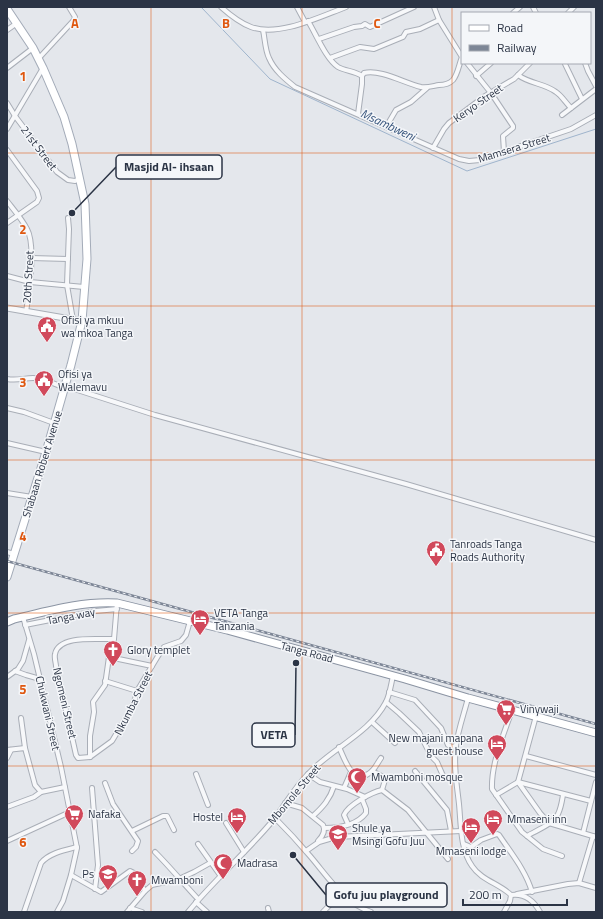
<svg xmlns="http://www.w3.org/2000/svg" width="603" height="919" viewBox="0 0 603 919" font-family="'Titillium Web',sans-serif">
<rect width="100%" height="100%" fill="#e4e7ec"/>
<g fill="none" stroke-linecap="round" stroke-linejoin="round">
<path stroke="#9fb4cc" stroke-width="1" d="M201 7 270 79 467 171 596 129"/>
<g stroke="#a9aeb7" stroke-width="6">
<g id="minor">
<path d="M221 7C230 15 240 23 251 27 279 37 319 17 346 7"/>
<path d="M297 7 305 22"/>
<path d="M434 7 439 20 462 57"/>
<path d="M533 7 536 13"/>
<path d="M513 13 520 7"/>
<path d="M568 13 574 7"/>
<path d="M308 21C316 34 326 59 338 67 345 71 355 71 362 76V84L358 114"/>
<path d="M7 30 17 23"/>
<path d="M263 30C265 39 265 50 269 58 274 70 285 79 295 87L459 159 469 161 480 160 571 129 596 115"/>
<path d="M319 39 354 27 362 26 365 24 370 27 414 7"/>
<path d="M39 58 74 20 75 17 69 7"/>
<path d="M330 58 360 47 374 49 403 37 406 32 420 29 439 20"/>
<path d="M467 63 491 93 513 126V128L503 136 504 152"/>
<path d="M585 63 588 71 596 86"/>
<path d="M565 64 582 99"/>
<path d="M7 68 33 48"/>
<path d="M518 75C530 84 544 83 556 92 561 95 566 103 571 108"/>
<path d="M362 76 364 73C381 69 404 83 421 87 427 88 433 86 439 85 444 85 450 83 453 80 458 74 459 64 462 57"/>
<path d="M476 76 491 63"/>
<path d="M7 103 15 116 57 172 68 180 75 181 79 179"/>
<path d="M562 115 596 89"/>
<path d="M386 127 396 110 411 102 427 88"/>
<path d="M7 129 43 68"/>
<path d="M433 148 444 129 449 123 485 96 514 79 530 63"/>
<path d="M7 150 37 191 39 198 37 202 7 223"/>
<path d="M7 201C14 210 22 219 27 229 36 245 29 293 26 312"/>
<path d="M68 218 69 229 67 285 73 320"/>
<path d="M31 258 68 259"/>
<path d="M7 276 30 282 84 287"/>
<path d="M7 379C17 381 24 378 33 378 43 378 55 384 65 388"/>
<path d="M65 386 155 415 406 484 596 540"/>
<path d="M7 408 24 412 54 423"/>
<path d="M7 443 46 452"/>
<path d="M7 493 32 497"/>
<path d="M7 552 14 554"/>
<path d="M23 617 34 654 61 767 77 848 71 875 63 901 57 912"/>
<path d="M25 625 96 611 117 609"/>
<path d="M109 657 152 666"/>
<path d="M15 671 26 675 40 679"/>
<path d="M7 677 18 669 23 661 29 640"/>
<path d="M105 681 137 691"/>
<path d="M389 692 415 700 441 728 448 745 452 747 456 746"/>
<path d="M468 698C464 714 458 730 456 746 453 765 457 785 459 804 461 824 460 849 472 866 481 880 500 884 511 895L510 901 504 912"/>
<path d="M386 702 399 713 419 732 431 756 437 762 444 778H456"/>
<path d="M512 710C504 734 491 763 492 789L522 832 543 849 562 856"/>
<path d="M536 716 518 782 540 813 549 823 596 837"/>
<path d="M21 718 25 748"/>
<path d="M372 722 395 743"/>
<path d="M339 747C345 760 353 788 372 771 376 767 378 762 381 758"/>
<path d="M7 750 25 748 35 785 41 792 65 787"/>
<path d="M526 756 596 775"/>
<path d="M90 757 78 758 76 755 56 666C56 663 54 658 55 654 59 634 100 640 114 639"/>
<path d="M90 757 112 741 130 711 135 699 137 691 158 656 164 647 181 641 186 635 190 621"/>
<path d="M90 757V736L94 712 93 702 105 685 109 657 114 639 117 603"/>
<path d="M7 758 11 750"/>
<path d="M372 771 383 777 385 780 382 790"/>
<path d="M415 771 447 810 451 831"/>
<path d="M196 774 208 805"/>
<path d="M308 774 320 782 347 789 365 797"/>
<path d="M105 783 113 804 138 841 136 847 132 851"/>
<path d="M92 788 98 865 95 889"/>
<path d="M344 788 351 772"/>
<path d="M496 795 518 782 591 801"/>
<path d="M285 803 302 808 323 825C326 831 322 837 318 841"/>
<path d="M7 807 34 797 41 792"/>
<path d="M313 816C323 807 330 799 334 786"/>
<path d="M275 818C287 830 299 843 310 856 328 877 344 903 371 912"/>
<path d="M226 823 244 852"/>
<path d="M348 824 344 815C348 805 372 792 382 790L408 810 448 859"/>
<path d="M324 828C338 828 357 825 366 813V809L362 799"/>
<path d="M132 831 163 816H167L174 830"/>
<path d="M583 833 596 782"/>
<path d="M527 836C537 830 552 825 558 814 561 808 562 801 563 795"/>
<path d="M7 841 70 812"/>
<path d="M198 844 220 875"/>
<path d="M464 844 471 847 481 840 497 834 499 835C511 853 526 871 532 892"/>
<path d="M306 851 319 842 336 837 461 831"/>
<path d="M155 852C170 867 183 883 198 899"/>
<path d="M71 875 101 892 130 871 134 873 145 891"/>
<path d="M579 883 593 836"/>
<path d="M517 894 568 884 579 883 596 888"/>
<path d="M511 895C525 893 534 901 540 912"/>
<path d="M196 902 207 912"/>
<path d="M130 908 142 912"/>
<path d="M268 908 269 912"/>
<path d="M24 912 41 863C49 853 65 850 77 847"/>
<path d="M127 912 145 891 152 885 179 879 194 872 210 863"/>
<path d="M188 912C215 879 248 851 275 818 286 803 295 787 308 774 332 748 369 734 386 702 390 694 391 684 393 676"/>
<path d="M323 912 341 893"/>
</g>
</g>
<g stroke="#a9aeb7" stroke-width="7">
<path id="tertiary" d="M7 308 82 321"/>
</g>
<g stroke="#a3abb8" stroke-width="9">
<path id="primary" d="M7 9 33 48 43 68 64 117 72 144 85 204 87 259 82 321 71 365 46 452 7 577"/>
</g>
<g stroke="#8b94a3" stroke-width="9">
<path id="trunk" d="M7 622 14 619C48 611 82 601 117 603L227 630 405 679 468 698 596 733"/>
</g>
<use href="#minor" stroke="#f7f8fa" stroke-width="4"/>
<use href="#tertiary" stroke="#f7f8fa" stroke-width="5"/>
<use href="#primary" stroke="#fff" stroke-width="7"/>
<use href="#trunk" stroke="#fff" stroke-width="7"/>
<g stroke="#7d8696" stroke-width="2.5">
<path id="rail" d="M7 561 596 724"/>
</g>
<use href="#rail" stroke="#f4f6f9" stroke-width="1" stroke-dasharray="3" stroke-linecap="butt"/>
</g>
<path fill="none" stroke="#df570f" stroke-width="1" stroke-opacity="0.55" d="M151 7V912M302 7V912M452 7V912M7 153H596M7 306H596M7 460H596M7 613H596M7 766H596"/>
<defs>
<g id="civic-pin" transform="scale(1)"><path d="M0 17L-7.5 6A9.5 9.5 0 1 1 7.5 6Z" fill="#d1495b" stroke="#f4f6f9"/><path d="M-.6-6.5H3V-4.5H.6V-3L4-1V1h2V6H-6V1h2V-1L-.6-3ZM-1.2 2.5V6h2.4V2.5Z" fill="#fff"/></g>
<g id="hotel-pin" transform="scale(1)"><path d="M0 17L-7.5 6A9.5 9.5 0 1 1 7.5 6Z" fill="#d1495b" stroke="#f4f6f9"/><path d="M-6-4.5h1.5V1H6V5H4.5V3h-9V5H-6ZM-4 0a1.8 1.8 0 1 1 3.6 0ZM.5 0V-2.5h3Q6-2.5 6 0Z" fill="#fff"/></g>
<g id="church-pin" transform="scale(1)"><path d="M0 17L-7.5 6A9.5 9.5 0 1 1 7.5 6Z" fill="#d1495b" stroke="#f4f6f9"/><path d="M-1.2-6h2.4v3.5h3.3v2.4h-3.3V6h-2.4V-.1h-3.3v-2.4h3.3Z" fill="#fff"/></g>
<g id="supermarket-pin" transform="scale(1)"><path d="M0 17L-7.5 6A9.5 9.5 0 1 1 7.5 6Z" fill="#d1495b" stroke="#f4f6f9"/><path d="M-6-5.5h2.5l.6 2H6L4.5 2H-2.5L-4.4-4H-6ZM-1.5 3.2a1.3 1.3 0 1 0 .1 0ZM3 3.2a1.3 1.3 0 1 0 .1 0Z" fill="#fff"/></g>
<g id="mosque-pin" transform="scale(1)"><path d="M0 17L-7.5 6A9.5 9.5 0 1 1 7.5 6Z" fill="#d1495b" stroke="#f4f6f9"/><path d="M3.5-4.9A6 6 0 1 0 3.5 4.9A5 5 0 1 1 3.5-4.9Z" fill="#fff"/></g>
<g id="school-pin" transform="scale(1)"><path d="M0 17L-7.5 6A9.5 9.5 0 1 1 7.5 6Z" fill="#d1495b" stroke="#f4f6f9"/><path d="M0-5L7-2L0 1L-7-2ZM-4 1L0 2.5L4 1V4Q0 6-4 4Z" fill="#fff"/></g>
</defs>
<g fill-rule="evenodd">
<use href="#civic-pin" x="47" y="326"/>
<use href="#civic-pin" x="44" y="380"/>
<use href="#civic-pin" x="436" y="550"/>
<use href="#hotel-pin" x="200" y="619"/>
<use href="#church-pin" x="113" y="650"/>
<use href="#supermarket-pin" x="506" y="709"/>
<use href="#hotel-pin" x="497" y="744"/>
<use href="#mosque-pin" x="357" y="777"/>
<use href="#supermarket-pin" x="74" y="814"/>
<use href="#hotel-pin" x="237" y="817"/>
<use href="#hotel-pin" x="493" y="819"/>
<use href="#hotel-pin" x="471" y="827"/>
<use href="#school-pin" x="338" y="834"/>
<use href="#mosque-pin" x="223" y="863"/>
<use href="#school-pin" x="108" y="874"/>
<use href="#church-pin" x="137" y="880"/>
</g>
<g text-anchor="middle" stroke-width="3" stroke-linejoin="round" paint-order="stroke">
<g font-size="11" fill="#2b3445" stroke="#f4f6f9">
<text transform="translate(478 103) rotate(-35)" y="4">Keryo Street</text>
<text transform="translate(39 148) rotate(53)" y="4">21st Street</text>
<text transform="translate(514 148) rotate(-17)" y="4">Mamsera Street</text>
<text transform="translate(28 277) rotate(-87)" y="4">20th Street</text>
<text transform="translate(42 464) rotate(-73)" y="4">Shabaan Robert Avenue</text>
<text transform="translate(71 616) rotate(-11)" y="4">Tanga way</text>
<text transform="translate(307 652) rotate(15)" y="4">Tanga Road</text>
<text transform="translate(65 703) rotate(77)" y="4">Ngomeni Street</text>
<text transform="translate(133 703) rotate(-63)" y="4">Nkumba Street</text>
<text transform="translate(48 713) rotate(77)" y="4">Chukwani Street</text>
<text transform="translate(294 794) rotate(-50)" y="4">Mbomole Street</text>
</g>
<g font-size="11" fill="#2b3445" stroke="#f4f6f9" text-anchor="start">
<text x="61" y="324">Ofisi ya mkuu<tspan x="61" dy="13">wa mkoa Tanga</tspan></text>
<text x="58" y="378">Ofisi ya<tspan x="58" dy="13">Walemavu</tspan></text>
<text x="450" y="548">Tanroads Tanga<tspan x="450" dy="13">Roads Authority</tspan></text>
<text x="214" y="617">VETA Tanga<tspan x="214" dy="13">Tanzania</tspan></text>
<text x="127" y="654">Glory templet</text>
<text x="520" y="713">Vinywaji</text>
<text x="483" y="742" text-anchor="end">New majani mapana<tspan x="483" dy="13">guest house</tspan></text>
<text x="371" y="781">Mwamboni mosque</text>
<text x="88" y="818">Nafaka</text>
<text x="223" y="821" text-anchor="end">Hostel</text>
<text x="507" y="823">Mmaseni inn</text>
<text x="352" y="832">Shule ya<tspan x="352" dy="13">Msingi Gofu Juu</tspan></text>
<text x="471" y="855" text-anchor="middle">Mmaseni lodge</text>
<text x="237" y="867">Madrasa</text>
<text x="94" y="878" text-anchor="end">Ps</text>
<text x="151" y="884">Mwamboni</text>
</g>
<g font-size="12" font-style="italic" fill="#34527a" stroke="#f4f6f9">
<text transform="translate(388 125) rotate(25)" y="4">Msambweni</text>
</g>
</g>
<g font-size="13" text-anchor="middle" font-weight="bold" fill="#df570f" stroke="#f4f6f9" stroke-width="3" stroke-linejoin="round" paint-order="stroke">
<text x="75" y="28">A</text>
<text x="226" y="28">B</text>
<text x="377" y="28">C</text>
<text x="23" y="81">1</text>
<text x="23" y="234">2</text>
<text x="23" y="387">3</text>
<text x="23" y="541">4</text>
<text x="23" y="694">5</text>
<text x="23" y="847">6</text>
</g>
<path fill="none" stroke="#2b3445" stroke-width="1.5" d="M72 213L116 167M296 663L295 735M293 855L326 895"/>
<g fill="#2b3445" stroke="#f4f6f9" stroke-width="1.5">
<circle cx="72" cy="213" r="4"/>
<circle cx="296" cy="663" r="4"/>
<circle cx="293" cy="855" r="4"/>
</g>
<g fill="#f4f6f9" stroke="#2b3445" stroke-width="1.5">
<rect x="116" y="155" width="106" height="24" rx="4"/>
<rect x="252" y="723" width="43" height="24" rx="4"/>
<rect x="326" y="883" width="121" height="24" rx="4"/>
</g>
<g font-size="12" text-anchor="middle" font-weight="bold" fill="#2b3445">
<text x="169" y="171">Masjid Al- ihsaan</text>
<text x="274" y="739">VETA</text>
<text x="386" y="899">Gofu juu playground</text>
</g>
<rect width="603" height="919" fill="none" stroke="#2b3445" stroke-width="16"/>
<rect x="461" y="12" width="130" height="52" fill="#f4f6f9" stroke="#a4a8b1"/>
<rect x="469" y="25" width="20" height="6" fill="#ffffff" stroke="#a4a8b1"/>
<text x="497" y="32" font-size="12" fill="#2b3445">Road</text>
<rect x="469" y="45" width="20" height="6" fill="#7d8696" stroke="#a4a8b1"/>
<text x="497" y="52" font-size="12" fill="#2b3445">Railway</text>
<path d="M463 899v6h104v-6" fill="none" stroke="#2b3445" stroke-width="2"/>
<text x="469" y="899" font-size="12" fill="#2b3445" stroke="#f4f6f9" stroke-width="3" paint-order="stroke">200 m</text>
</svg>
